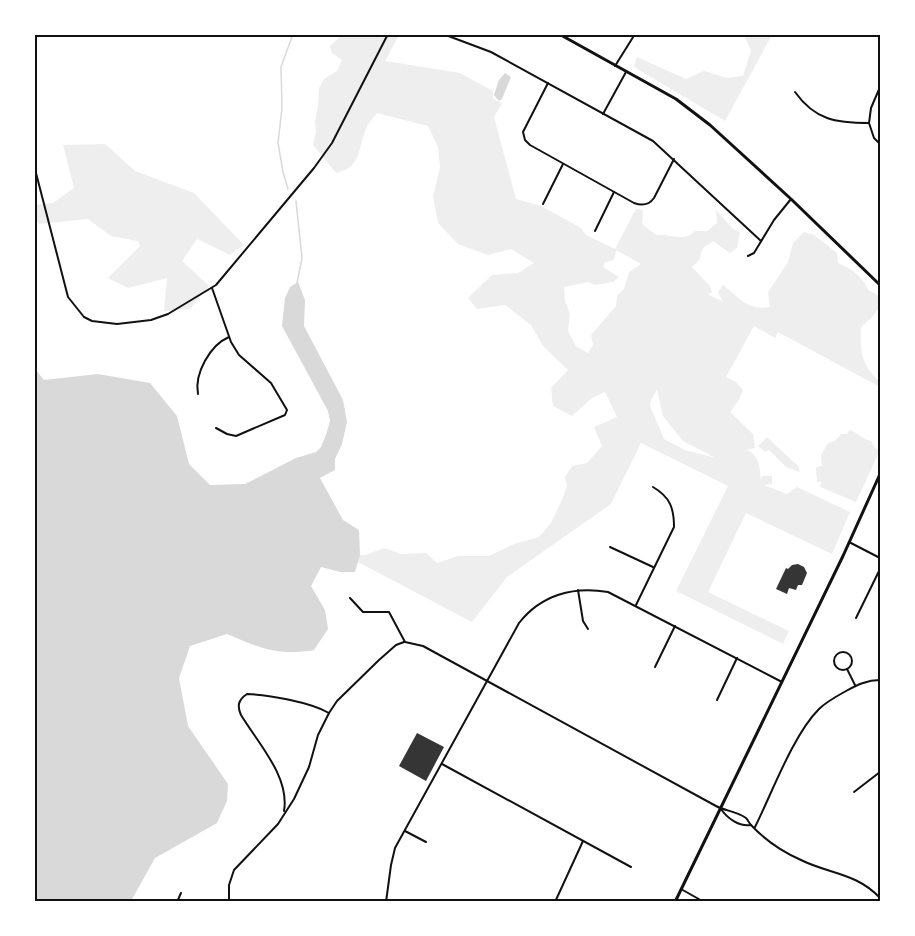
<svg xmlns="http://www.w3.org/2000/svg" width="915" height="936" viewBox="0 0 915 936" font-family="'Space Grotesk',sans-serif">
<rect width="100%" height="100%" fill="#fff"/>
<g fill="#eee" fill-rule="evenodd">
<path d="M349 35H399L385 61 460 73 493 91V99L502 103 494 117 516 199 541 206 581 228 586 235 615 249 636 209 643 210 642 224 656 235C671 233 683 243 695 231H707L717 223 716 210 733 229 740 232 737 248 730 253 713 241 703 248 699 260 692 267 710 286 712 292 708 294 723 302 718 292 723 285C740 298 747 311 770 307L768 292 788 262 793 243 804 232 814 235 837 253 838 263C851 269 863 276 868 290 894 300 873 316 861 327 860 353 861 364 880 382V387L778 332 775 338 754 326 726 377 736 382 743 390 739 400 730 412 753 434 755 448 746 450C759 453 760 469 761 481L762 476H772V484L764 485 787 494 797 487 850 512 832 554 746 513 708 592 789 631 783 644 676 591 728 486 641 443 611 504 507 577 472 622 358 562 360 555H366L384 548 401 554 426 553 437 563 458 556H489L514 544 539 537 551 523 561 502 567 486 565 477 572 466 587 463 602 446 594 427 617 417 605 392 592 398 572 416 553 406 551 388 568 370 543 346 531 325 505 305 477 309 468 298 492 275 518 273 534 263 511 249 488 255 458 244 438 223 433 196 440 168 438 147 428 126 377 113C373 118 368 123 366 129 357 150 363 166 336 173L313 145 316 132 315 122 318 106 319 88 324 79 337 71 342 60 332 53 330 46 340 37ZM616 250 641 264 629 272 624 289 617 296 616 306 591 335 593 345 588 353 576 346 568 331 570 314 565 301 564 287 588 282 595 285 613 282 619 277 603 267 605 262 614 260ZM657 390 663 416 683 441 716 458 685 450 664 439 650 406 651 400Z"/>
<path d="M744 35H772L725 121 634 67 637 57 686 79 704 71 727 78 743 76 751 51Z"/>
<path d="M105 144 135 171 194 193 244 245 230 255 197 239 182 261 209 286 190 309 164 311 167 278 128 288 108 278 140 246 138 241 111 236 88 219 39 224 35 220V205L53 203 74 188 63 145Z"/>
<path d="M849 430C858 432 861 439 871 441L875 448 880 450 856 502 820 487 821 482H817L816 467 822 466 821 455 828 443 835 441 841 434H847Z"/>
<path d="M767 437 798 466 800 472 786 467 769 450 765 452 758 446Z"/>
</g>
<g fill="#d9d9d9">
<path d="M505 73 511 77 502 99 499 101 494 95 499 80Z"/>
<path d="M298 282 305 300 304 326 343 400 347 422 342 444 335 459V470L320 478 343 520 359 530 360 555 355 572H340L321 567 311 586 325 610 328 629 314 650C278 656 260 648 227 634L190 646 179 678 188 726 228 784 227 801 217 823 155 858 131 901H35V369L44 380 98 374 150 383 177 416 189 464 210 485 245 484 296 458 316 452 321 447 326 435 330 421 328 411 282 326 285 298 290 287Z"/>
</g>
<g fill="none" stroke-linecap="round" stroke-linejoin="round">
<g stroke="#d9d9d9" stroke-width="1.5">
<path d="M288 189 283 172 278 143 282 108 281 67 293 34"/>
<path d="M296 201 302 258 297 283"/>
</g>
</g>
<g fill="#353535">
<path d="M798 564 804 567 807 573 802 585H798L796 590 789 588 787 594 776 589 786 568 788 569 792 565Z"/>
<path d="M417 733 444 747 426 781 399 766Z"/>
</g>
<g fill="none" stroke-linecap="round" stroke-linejoin="round">
<g stroke="#111" stroke-width="2">
<path d="M443 34 491 52 653 141 761 241"/>
<path d="M615 66 635 34"/>
<path d="M548 83 523 132 525 140 530 145 634 203C642 206 649 205 654 198L674 159"/>
<path d="M795 92C815 120 836 123 869 123L874 138 880 144"/>
<path d="M603 114 626 72"/>
<path d="M869 123 871 108 880 87"/>
<path d="M36 173 68 297 84 317 92 321 117 324 151 320 168 314 216 285 314 168 332 143 388 34"/>
<path d="M543 204 563 164"/>
<path d="M595 231 614 192"/>
<path d="M748 256 754 253 774 220 791 199"/>
<path d="M212 288 231 342 239 355 271 383 287 410 285 415 236 436 227 434 216 428"/>
<path d="M198 394C194 374 210 345 229 337"/>
<path d="M849 542 880 558"/>
<path d="M610 547 653 567"/>
<path d="M578 590 583 621 588 629"/>
<path d="M350 598 363 612H389L405 642 423 646 716 806C725 811 736 811 746 818 748 820 749 823 751 825 765 840 783 852 801 860 829 874 857 873 880 898"/>
<path d="M636 605 674 527C674 508 670 497 653 487"/>
<path d="M856 618 880 569"/>
<circle cx="843" cy="661" r="9"/>
<path d="M655 667 675 626"/>
<path d="M847 669 855 685"/>
<path d="M717 700 737 658"/>
<path d="M442 764 631 867"/>
<path d="M854 792 880 772"/>
<path d="M721 809C727 818 739 827 751 825"/>
<path d="M284 811C290 777 258 743 241 715 237 706 238 700 247 694 269 695 310 702 329 713"/>
<path d="M755 827C772 793 793 735 819 709 826 702 837 696 846 691 857 685 867 680 880 680"/>
<path d="M405 831 426 842"/>
<path d="M681 889 704 902"/>
<path d="M177 902 181 893"/>
<path d="M229 902V885L234 870 278 824 294 799 309 767 318 735 329 713 337 701 379 660 396 645 404 642"/>
<path d="M386 902 391 865 395 848 519 623C541 595 573 586 608 592L782 682"/>
<path d="M555 902 583 841"/>
</g>
<g stroke="#111" stroke-width="3">
<path d="M559 34 676 99 710 125 791 199 880 285"/>
<path d="M675 902 843 556 880 474"/>
</g>
</g>
<rect width="915" height="936" fill="none" stroke="#ffffff" stroke-width="72"/>
<rect x="36" y="36" width="843" height="864" fill="none" stroke="#111" stroke-width="2"/>
</svg>
